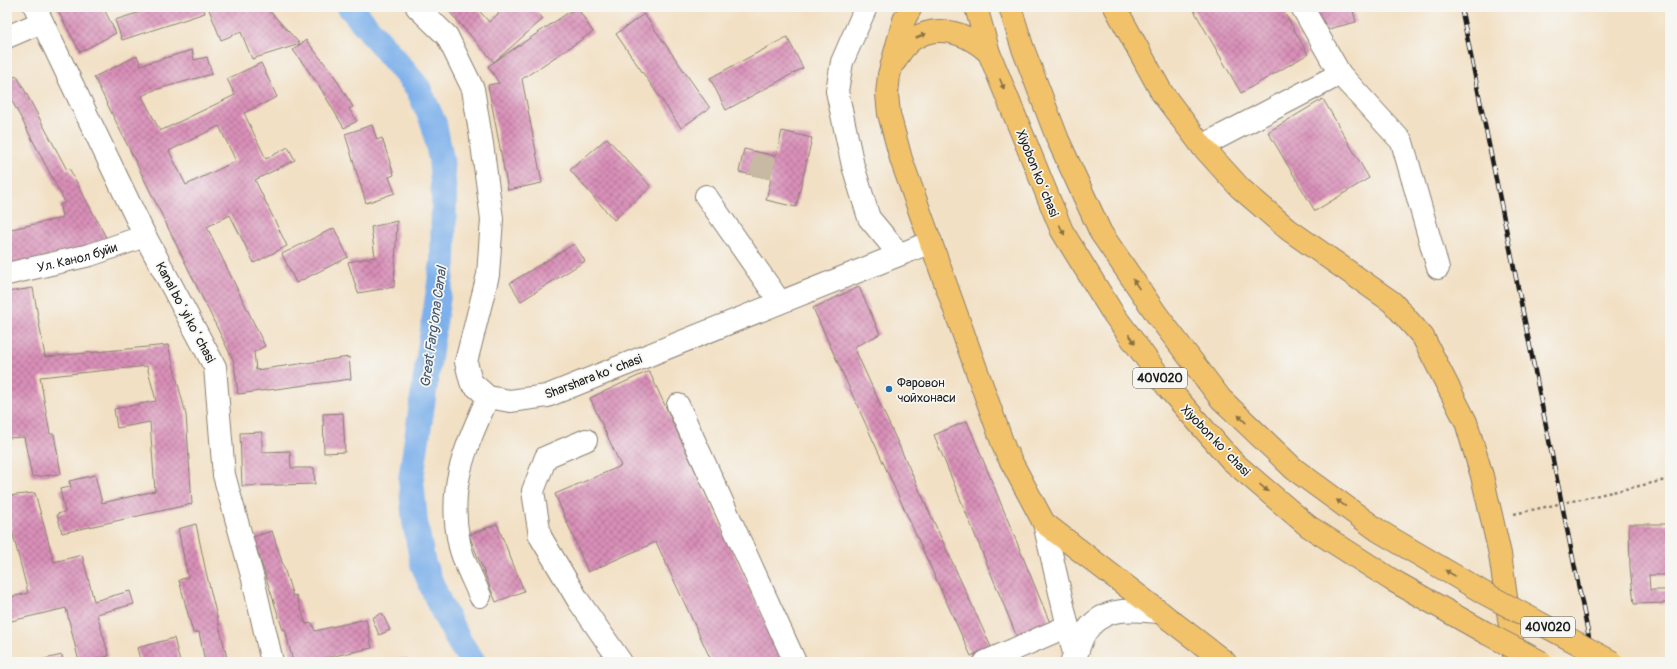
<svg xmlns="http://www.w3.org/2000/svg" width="1677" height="669" viewBox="0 0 1677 669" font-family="Pangolin,sans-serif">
<defs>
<pattern id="building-cross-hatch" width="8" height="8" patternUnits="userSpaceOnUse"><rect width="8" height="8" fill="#d98fb8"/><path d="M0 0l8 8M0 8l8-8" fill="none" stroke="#af7495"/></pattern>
</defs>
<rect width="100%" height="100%" fill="#f6f6f2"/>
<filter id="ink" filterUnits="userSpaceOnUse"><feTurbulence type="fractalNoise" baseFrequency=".025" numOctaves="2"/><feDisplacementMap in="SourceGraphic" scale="8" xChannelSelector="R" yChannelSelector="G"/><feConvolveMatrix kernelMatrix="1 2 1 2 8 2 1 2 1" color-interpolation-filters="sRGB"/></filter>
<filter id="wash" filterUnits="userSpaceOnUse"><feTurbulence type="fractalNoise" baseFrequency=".012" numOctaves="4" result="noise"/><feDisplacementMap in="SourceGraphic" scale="16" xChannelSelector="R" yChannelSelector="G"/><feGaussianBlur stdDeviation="0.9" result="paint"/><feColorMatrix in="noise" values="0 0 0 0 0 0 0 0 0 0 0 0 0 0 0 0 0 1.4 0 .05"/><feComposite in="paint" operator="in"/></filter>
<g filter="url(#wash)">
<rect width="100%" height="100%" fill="#f2e0c4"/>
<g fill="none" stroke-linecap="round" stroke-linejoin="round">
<path stroke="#7eb1eb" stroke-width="26" d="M350 7 418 88 434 124 441 159 444 195 443 262 411 479 415 522 423 564 440 605 460 643 473 662"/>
</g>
<g id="blocks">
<g fill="url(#building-cross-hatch)" fill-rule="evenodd">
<path d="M56 7H103L116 33 80 52Z"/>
<path d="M156 7H203L205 13 122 40 115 20Z"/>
<path d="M208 7H266L300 44 252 59 241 32 221 40Z"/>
<path d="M445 7H476L489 22 506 7H533L543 19 494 62 577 7 593 32 522 79 542 183 508 190 488 85 499 83 488 66 494 62Z"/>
<path d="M1192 7H1281L1308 54 1241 93Z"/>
<path d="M1311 7H1352L1356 22 1317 32Z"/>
<path d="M644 14 710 108 681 128 616 34Z"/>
<path d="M787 37 803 68 726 110 710 78Z"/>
<path d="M306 40 333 74 353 107 349 109 357 121 344 128 318 84 293 50Z"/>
<path d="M192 50 194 60 207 57 212 74 154 90 142 96 160 131 235 95 227 79 261 63 277 97 244 113 266 159 288 147 295 160 255 180 287 246 254 263 230 215 207 227 265 346 254 352 256 370 349 357 351 379 238 394 234 362 94 77 137 56 141 65ZM219 126 236 161 186 185 169 151Z"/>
<path d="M17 76 67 170 69 168 109 243 7 267V230L62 218 60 205 65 202 11 99 7 100V79Z"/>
<path d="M1323 99 1369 178 1315 211 1268 132Z"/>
<path d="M372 125 377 140 382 138 394 175 389 177 395 193 366 203 345 134Z"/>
<path d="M782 131 812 138 796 207 766 200 771 179 739 172 744 149 776 156Z"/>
<path d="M607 138 651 187 614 220 570 170Z"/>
<path d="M397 221 394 287 358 293 348 262 375 257 371 227Z"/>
<path d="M334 228 348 257 296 283 282 254Z"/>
<path d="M574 244 585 261 521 301 510 283Z"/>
<path d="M859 287 880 334 854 347 991 647 971 656 813 308Z"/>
<path d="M33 288 45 357 168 345 186 415 192 504 62 533 57 514 65 512 60 489 71 487 69 481 95 475 102 503 155 491 150 422 117 428 114 409 156 401 147 366 40 377 50 434H54L61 474 32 477 24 437 7 438V292Z"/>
<path d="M649 371 784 662H712L656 542 588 572 555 494 621 466 590 398Z"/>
<path d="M343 413 345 452 324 453 323 414Z"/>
<path d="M967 421 1050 623 1017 637 934 435Z"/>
<path d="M262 432V452L290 451 291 468H314L315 484 242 486 240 433Z"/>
<path d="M35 493 54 562 82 555 94 601 130 591 134 604 97 614 109 656 95 659 96 662H79L66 608 7 622V598L28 593 9 519H7V496Z"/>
<path d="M196 524 206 572 228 662H205L199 632 193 633 179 580 188 577 178 529Z"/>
<path d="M497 524 524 591 496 602 469 535Z"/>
<path d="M1629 524H1670V575H1649L1650 590H1670V603L1634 604 1630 567Z"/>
<path d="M272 531 293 596 296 595 306 624 312 623 315 631 366 619 372 648 320 659 321 662H293L285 629 283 630 253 537Z"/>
<path d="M382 613 390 630 379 635 372 618Z"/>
<path d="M174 638 180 662H130L140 659 137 648Z"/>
<path d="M62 655 63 662H36V661Z"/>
<path d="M404 658 406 662H392Z"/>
</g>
</g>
</g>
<g filter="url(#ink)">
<use href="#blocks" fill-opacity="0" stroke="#877e70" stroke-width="1"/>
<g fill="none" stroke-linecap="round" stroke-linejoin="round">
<path stroke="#c7b9a2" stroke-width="22" stroke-dasharray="22 11" stroke-linecap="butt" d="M760 177 766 153"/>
<g stroke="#877e70" stroke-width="24">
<g id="minor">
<path d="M35 7 145 236 215 367 224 475 253 579 272 662"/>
<path d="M417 7 447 36 473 89 482 144 492 219 488 275 466 362 471 382 488 397 510 401 547 396 931 242"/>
<path d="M866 7 842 62 837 91 853 166 869 218 899 254"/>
<path d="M1302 7 1340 74"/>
<path d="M7 37 42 22"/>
<path d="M1202 146 1340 74 1402 142 1438 268"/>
<path d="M706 196 780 302"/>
<path id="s1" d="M7 274 90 255 145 236"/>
<path d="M678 405 795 662"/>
<path d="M586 440 546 457 533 491 540 536 578 600 621 662"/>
<path d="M1044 523 1076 662"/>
<path d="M480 596C473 579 462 560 459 542 447 486 466 447 488 397"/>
<path d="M1072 660 1075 658C1078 651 1080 642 1084 635 1102 605 1130 610 1160 612"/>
<path d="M985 662 1068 626"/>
</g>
</g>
<g stroke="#877e70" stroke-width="24">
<g id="major">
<path d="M911 7 904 20 889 75 887 94 889 114 901 159 1005 450 1044 523 1225 662"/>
<path d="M976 7 989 53 1062 231 1112 312 1168 388 1232 461 1308 526 1392 580 1486 633"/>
<path d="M1010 7 1022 46 1058 140 1101 233 1157 315 1221 399 1294 469 1379 531 1484 593"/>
<path d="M1115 7 1162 93 1202 146 1240 188 1289 230 1392 302 1423 337 1466 422 1482 476 1500 554 1515 662"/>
<path d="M896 60C917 19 960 26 989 53"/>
</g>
</g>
<path stroke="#877e70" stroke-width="2.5" stroke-dasharray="3 3" stroke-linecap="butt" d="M1514 514 1670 479"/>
<use href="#minor" stroke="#fff" stroke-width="22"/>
<use href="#major" stroke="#f2c26a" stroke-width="22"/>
<g stroke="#1c1c1c" stroke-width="4.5">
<path id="rail" d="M1461 7 1594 662"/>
</g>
<use href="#rail" stroke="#f6f6f2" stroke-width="3" stroke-dasharray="9" stroke-linecap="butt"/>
<g stroke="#877e70" stroke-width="24" stroke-linecap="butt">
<g id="major-bridge">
<path d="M1484 593 1612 662"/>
<path d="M1486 633 1541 662"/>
</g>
</g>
<use href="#major-bridge" stroke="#f2c26a" stroke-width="22"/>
</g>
<defs><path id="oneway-solid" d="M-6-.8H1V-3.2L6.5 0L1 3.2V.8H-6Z"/></defs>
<g fill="#876f43">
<use href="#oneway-solid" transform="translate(921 36) rotate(-23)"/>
<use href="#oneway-solid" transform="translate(1002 84) rotate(68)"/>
<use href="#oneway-solid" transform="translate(1062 230) rotate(64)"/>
<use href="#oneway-solid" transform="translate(1136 284) rotate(-124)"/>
<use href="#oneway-solid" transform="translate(1132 339) rotate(54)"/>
<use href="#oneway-solid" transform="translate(1242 419) rotate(-136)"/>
<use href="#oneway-solid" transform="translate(1264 488) rotate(41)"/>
<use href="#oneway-solid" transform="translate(1341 503) rotate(-144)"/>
<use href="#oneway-solid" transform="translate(1450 573) rotate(-150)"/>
</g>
</g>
<circle fill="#1f6fb2" stroke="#f6f6f2" stroke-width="1.5" cx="889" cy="389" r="4"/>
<g text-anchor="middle" stroke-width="3.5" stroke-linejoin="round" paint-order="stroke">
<g fill="#f6f6f2" stroke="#5d5d5c" stroke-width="1">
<rect x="1133" y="368" width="54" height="20" rx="3"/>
<rect x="1521" y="617" width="54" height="20" rx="3"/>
</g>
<g font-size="12" font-weight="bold" fill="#1c1c1c">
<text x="1160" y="382">40V020</text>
<text x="1548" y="631">40V020</text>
</g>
<g font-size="13" fill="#1c1c1c" stroke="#f6f6f2">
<text transform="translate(1038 173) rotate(68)" y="5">Xiyobon koʻchasi</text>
<text dy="5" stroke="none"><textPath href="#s1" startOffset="72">Ул. Канол буйи</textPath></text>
<text transform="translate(186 312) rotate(62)" y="5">Kanal boʻyi koʻchasi</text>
<text transform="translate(593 376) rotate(-21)" y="5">Sharshara koʻchasi</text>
<text transform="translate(1216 440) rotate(46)" y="5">Xiyobon koʻchasi</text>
</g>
<g font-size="13" fill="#1c1c1c" stroke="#f6f6f2" text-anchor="start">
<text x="897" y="387">Фаровон<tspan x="897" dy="15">чойхонаси</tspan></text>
</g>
<g font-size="14" font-style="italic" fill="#43586f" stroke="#f6f6f2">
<text transform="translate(433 327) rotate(-82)" y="5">Great Farg'ona Canal</text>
</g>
</g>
<rect width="1677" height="669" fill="none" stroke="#f6f6f2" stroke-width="24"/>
</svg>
